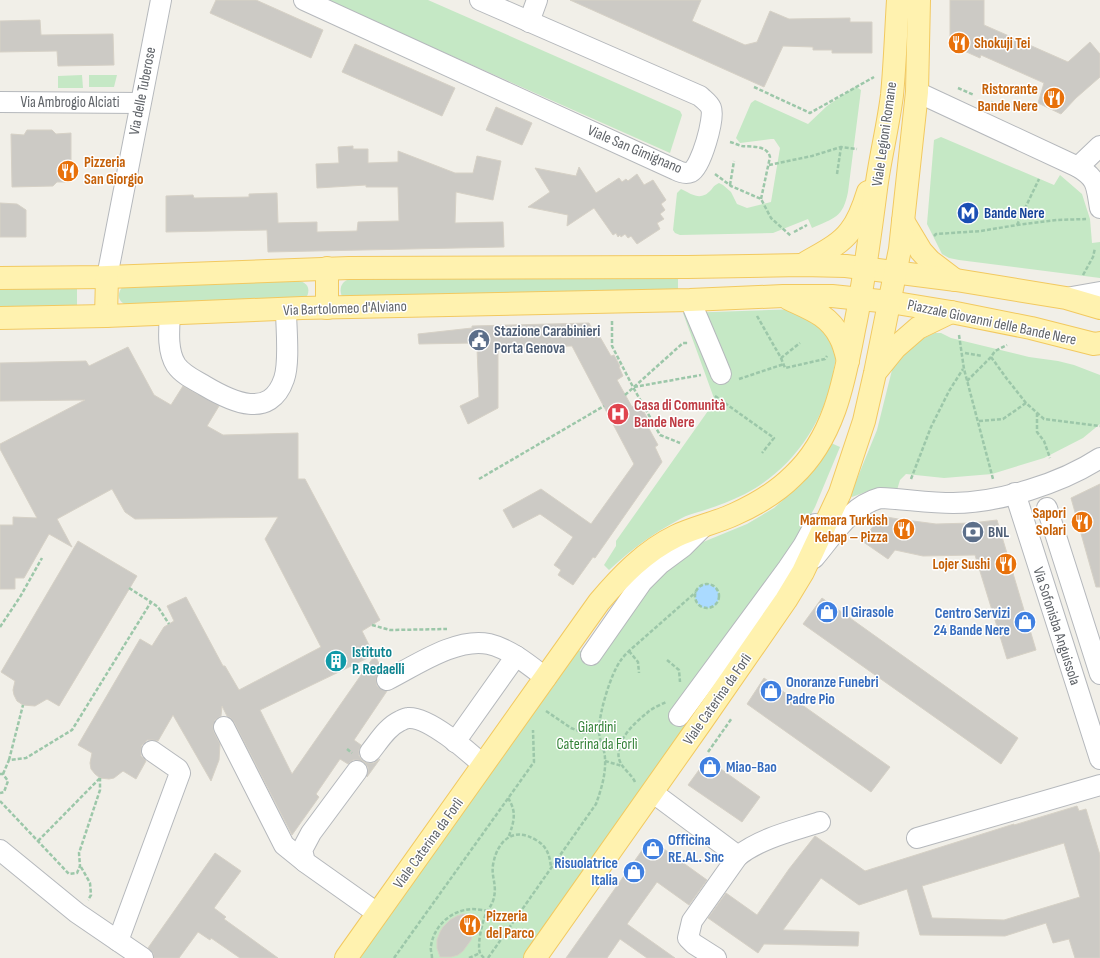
<svg xmlns="http://www.w3.org/2000/svg" width="1100" height="958" viewBox="0 0 1100 958" font-family="'Sofia Sans Condensed',sans-serif">
<rect width="100%" height="100%" fill="#f1efe8"/>
<g fill="#c5e8c5">
<path d="M326 0H428L680 111 682 115 670 153Z"/>
<path d="M82 75 83 88H58V76Z"/>
<path d="M89 75H117L114 87H89Z"/>
<path d="M855 87 858 88 861 90 848 192C843 218 834 218 812 228L808 219 773 233 680 235 675 233 673 230 677 193 681 189C693 195 701 201 711 190 714 186 715 185 719 183L723 185 731 192 737 204 747 208 771 202 780 148 774 139H771L740 143 736 138 751 103 755 100 808 124 827 106Z"/>
<path d="M941 137 1054 185 1060 175 1082 194 1090 219 1092 243 1100 242V278L959 260 949 258 942 254 927 224 934 140Z"/>
<path d="M578 275H678V290L343 298C338 290 341 281 350 279Z"/>
<path d="M298 281C308 282 311 290 306 298L126 305C117 301 117 293 123 286Z"/>
<path d="M77 286V306L0 308V288Z"/>
<path d="M799 309 815 314C819 320 836 345 836 350 837 357 834 367 833 374 823 425 791 470 745 494 731 501 717 506 702 511 695 513 687 515 680 519 652 534 632 549 609 570L604 565 616 546V541L715 401 683 313Z"/>
<path d="M935 333H941L951 338 1029 357 1058 361 1074 365 1100 375V424L1083 438 1044 458 992 474 944 478 906 474 900 480 897 490H871L852 497 850 496 877 430 897 350 914 345 924 338Z"/>
<path d="M831 443 840 447 815 507 796 543 673 715 687 727 523 958H356L576 648 595 661 656 576 691 547 747 524 774 508 799 486 816 466Z"/>
</g>
<circle fill="#aadaff" cx="707" cy="596" r="12"/>
<g fill="#cccac5" stroke="#d6d1c6" fill-rule="evenodd">
<path d="M216 0H256L323 30 311 58 210 13Z"/>
<path d="M570 0H701L692 21 745 45 757 42 770 11 789 19 850 18V22H872V53H832V50H813V47L783 46 764 87Z"/>
<path d="M950 0H984V25L1068 62 1090 42 1100 54V77L1076 98 1061 114 1038 103 1044 83 981 55 980 58 962 50H950Z"/>
<path d="M40 20 41 35 113 34 114 65 58 66 57 51 0 52V21Z"/>
<path d="M355 44 455 88 442 116 342 72Z"/>
<path d="M496 107 532 123 522 145 486 130Z"/>
<path d="M27 130H52L56 134 71 133V182H57L53 186 12 187 11 134 24 135Z"/>
<path d="M353 146V149H368V163L398 162V151L455 173H473L477 156 501 161 493 200 456 192 455 223 503 222 504 247 268 252 267 230 166 232V196L193 195 194 198 249 197V194L277 193 278 223 317 222V232L357 231 358 222 399 221 398 187H366V185L317 188 316 164 339 163 338 147Z"/>
<path d="M579 167 596 193 619 178 622 182 626 179 628 181 637 174 644 185 653 180 666 200 661 204 665 210 660 214 664 219 657 223 660 229 637 244 631 236 628 238 625 234 621 237 620 235 618 237 616 233 613 235 594 208 567 226 568 215 528 207 550 192 535 168 576 176Z"/>
<path d="M0 203 17 204 26 210V237H0Z"/>
<path d="M589 323 597 338 600 337 611 356 614 355 620 366 619 367 623 376 617 380 632 407 638 403 643 412H644L650 423 647 425 658 445 655 447 662 462 595 558 593 557 573 585 558 575 561 570 554 565 573 537 540 514 513 528 503 510 541 489 591 524 634 464 572 346 498 348V408L468 424 460 406 479 397 477 348H473V343L419 344 418 334 472 328V326Z"/>
<path d="M128 347 154 395 171 405 183 386 219 406 207 426 223 435 298 433V479H305L380 620 362 631 374 655 260 710 292 774 375 655 382 670 377 674 376 680 377 686 381 689 387 691 354 740 361 745 359 750V756L363 761 368 763H374L380 759 367 777 368 772V767L364 762 358 760H353L348 764 340 759 316 794 319 797 292 835 234 722 231 718 227 716 222 706 221 716 215 720 213 726 214 732 220 744 219 760 211 781 173 715 158 741 153 740H147L142 745 141 750V756L146 761 136 779 123 771 114 778 109 779 100 778 95 774 91 769 90 763 92 753 78 745 140 639 152 646 164 627 174 621 167 606 186 597 223 666H225L239 690 321 647 265 539 278 517 135 519 125 512 112 489 57 519 72 547 49 534 24 578H15V589H0V525H13V517L37 518 0 449V444L85 400 0 401V363L86 361 89 366Z"/>
<path d="M1100 484V587H1096L1071 498Z"/>
<path d="M881 516 898 519 936 524 972 523 997 520 1036 650 1007 659 975 555 923 556 895 550 888 559 862 541Z"/>
<path d="M78 541 137 576 59 706 47 699 35 706 23 705 17 701 14 695 13 690 15 681 1 672Z"/>
<path d="M822 598 1018 738 1001 764 803 624Z"/>
<path d="M764 678 890 767 871 792 747 704Z"/>
<path d="M707 759 760 797 742 822 688 785Z"/>
<path d="M1077 806 1079 811 1086 809 1100 855V958H1075L1069 939 1053 943 1046 923 1005 936 920 935 907 889 859 905 821 878 783 930 859 932 858 946 764 944 758 953 708 918 726 893 757 915 789 869 815 836 865 871 1014 824V825ZM1064 843 1080 897 1004 920 932 918 922 886Z"/>
<path d="M650 839 707 880 689 905 657 882 627 924 675 958H647L620 939 607 958H566Z"/>
<path d="M215 853 241 871 214 908 226 917 224 919 278 958H240L211 938 210 940 198 932 179 958H154L153 953 148 948Z"/>
<path d="M463 914 468 915 472 919 474 923V930L471 940 463 951 458 955 451 957H440L437 948V940L440 932 443 927 450 920 457 916Z"/>
</g>
<g fill="none" stroke-linecap="round" stroke-linejoin="round">
<g stroke="#b5b8bc" stroke-width="22">
<g id="minor">
<path d="M304 0 676 170C680 172 686 174 691 172 701 167 715 118 711 108 709 103 704 100 700 96L480 0"/>
<path d="M529 22 537 0"/>
<path d="M917 92 1078 167C1098 179 1096 186 1100 208"/>
<path d="M0 102 140 103"/>
<path d="M1078 167 1100 146"/>
<path d="M107 277 161 0"/>
<path d="M1066 298 1100 292"/>
<path d="M690 300C700 324 711 349 721 374"/>
<path d="M170 314C169 330 167 351 176 365 183 375 195 380 205 386 232 402 270 420 284 379 290 362 286 328 286 309"/>
<path d="M1015 493 1100 759"/>
<path d="M1047 508 1100 674"/>
<path d="M814 558C833 536 850 506 880 498 904 499 929 503 953 503 999 503 1062 483 1100 458"/>
<path d="M591 655 642 582 660 564 683 547 705 525"/>
<path d="M387 680C415 666 456 637 489 644 510 649 529 665 546 678"/>
<path d="M679 716 788 568 803 546 815 524"/>
<path d="M224 727 284 845 305 862"/>
<path d="M455 742 516 656"/>
<path d="M370 752C379 741 387 727 400 721 402 720 406 718 408 718 428 716 469 752 483 765"/>
<path d="M357 771 311 833 302 850 305 862 377 913"/>
<path d="M652 792 738 856C761 838 792 831 820 822"/>
<path d="M917 838 1100 785"/>
<path d="M0 850 77 913 143 958"/>
<path d="M118 941 180 773 178 769 152 751"/>
<path d="M716 958 694 944 688 938 692 921 738 856"/>
</g>
</g>
<g stroke="#f2c960" stroke-width="24">
<g id="major">
<path d="M903 221 921 251 930 261 955 280"/>
<path d="M802 265C818 255 839 246 850 231 859 220 864 205 868 192"/>
<path d="M327 268V308"/>
<path d="M0 278 107 277 349 268 688 267 802 265 846 266 956 280 1066 298 1100 308"/>
<path d="M789 299C810 309 829 315 840 337 844 344 846 353 848 361"/>
<path d="M106 316 107 277"/>
<path d="M0 318 106 316 302 308 690 300 783 296H832L890 302 951 312 1031 328 1094 344 1100 343"/>
<path d="M878 369 895 348 918 328 951 312"/>
<path d="M346 958 599 602C621 576 645 551 676 536 695 527 716 523 735 514 755 505 777 492 793 476 834 438 844 382 854 330 864 283 870 236 876 189 880 158 888 127 892 95 895 64 896 32 898 0"/>
<path d="M535 958 700 724 786 600 803 572 840 493 864 421 875 373 900 249 917 92 919 0"/>
</g>
</g>
<g stroke="#9cc7a9" stroke-width="2.5" stroke-dasharray="4 2" stroke-linecap="butt">
<path d="M754 87 810 113 874 77"/>
<path d="M958 88 974 95"/>
<path d="M991 102 1007 109"/>
<path d="M730 142C734 143 738 145 742 146 752 147 767 145 770 157L761 199"/>
<path d="M769 165 812 156 841 147 857 149"/>
<path d="M715 174 731 186 761 199 771 218 791 236"/>
<path d="M837 174 841 147"/>
<path d="M730 185 734 161"/>
<path d="M1017 225 1039 179"/>
<path d="M794 232 807 225"/>
<path d="M934 236 936 234 981 231 1017 225 1057 220 1086 219"/>
<path d="M1083 275 1093 257 1095 248"/>
<path d="M757 316 781 358 800 343"/>
<path d="M612 321V346L633 387 660 435 680 443"/>
<path d="M959 335 964 369 993 479"/>
<path d="M965 353 982 356"/>
<path d="M991 357 1007 379 1026 403 1044 419 1100 426"/>
<path d="M781 358 785 368 825 359 827 356"/>
<path d="M739 379 784 364"/>
<path d="M967 381 991 357 995 351 1007 345"/>
<path d="M634 387 701 375"/>
<path d="M625 395 683 343H688"/>
<path d="M715 396 774 438 762 453"/>
<path d="M1037 413V432L1044 441 1050 458"/>
<path d="M979 421 1003 419 1026 403"/>
<path d="M479 479 604 406"/>
<path d="M911 479 931 427 949 391 963 369"/>
<circle cx="707" cy="596" r="12"/>
<path d="M129 588 151 602"/>
<path d="M372 625 390 630 447 629"/>
<path d="M0 627 20 597 42 558"/>
<path d="M629 651 638 662 639 673"/>
<path d="M667 660 679 670 680 682"/>
<path d="M546 711 571 728 584 733 599 730"/>
<path d="M347 749 352 753"/>
<path d="M708 752 732 718"/>
<path d="M9 760 23 705"/>
<path d="M605 761 622 766"/>
<path d="M0 774H3L8 781 4 792 0 793"/>
<path d="M3 774 9 760 26 758 72 730 151 602 158 607 169 624"/>
<path d="M635 782C631 773 622 769 619 759 615 741 634 723 647 713 652 708 660 705 666 702"/>
<path d="M508 798C517 812 514 821 509 836"/>
<path d="M0 801 69 874 77 873 80 866 79 853 100 790V778"/>
<path d="M38 841 100 778"/>
<path d="M81 867 90 883 91 895 88 900"/>
<path d="M394 958 534 762 533 730"/>
<path d="M432 958C432 954 430 949 431 946 434 925 452 910 472 909 477 909 483 910 488 911"/>
<path d="M469 958 480 953"/>
<path d="M484 958C483 957 480 954 480 953 477 945 482 922 486 914 488 910 491 906 493 901 498 885 491 878 493 865 497 841 513 826 536 840 547 846 550 856 551 868"/>
<path d="M488 958 596 804C601 790 606 774 605 759 605 749 599 741 599 730 599 713 611 673 621 660 623 657 626 654 629 651L696 592"/>
</g>
<use href="#minor" stroke="#fff" stroke-width="20"/>
<use href="#major" stroke="#fff2af" stroke-width="22"/>
</g>
<defs>
<g id="restaurant-disc" transform="scale(1.15)"><circle r="9.5" fill="#e8710a" stroke="#fff"/><path d="M-5-6h1v4h1v-4h1v4h1v-4h1v5L-1.5 .5V6h-2V.5L-5-1ZM5-6V6H3V1.5H1.5Q1.5-4 5-6Z" fill="#fff"/></g>
<g id="metro-disc" transform="scale(1.15)"><circle r="9.5" fill="#1a4fb4" stroke="#fff"/><path d="M-5.5 5V-5H-3L0 0L3-5H5.5V5H3V-.5L0 4L-3-.5V5Z" fill="#fff"/></g>
<g id="civic-disc" transform="scale(1.15)"><circle r="9.5" fill="#5c6f8a" stroke="#fff"/><path d="M-.6-6.5H3V-4.5H.6V-3L4-1V1h2V6H-6V1h2V-1L-.6-3ZM-1.2 2.5V6h2.4V2.5Z" fill="#fff"/></g>
<g id="hospital-disc" transform="scale(1.15)"><circle r="9.5" fill="#e0444e" stroke="#fff"/><path d="M-5-5h3v3.5h4V-5h3V5h-3V1.5h-4V5h-3Z" fill="#fff"/></g>
<g id="bank-disc" transform="scale(1.15)"><circle r="9.5" fill="#5c6f8a" stroke="#fff"/><path d="M-6-4H6V4H-6ZM0-2.3a2.3 2.3 0 1 0 0 4.6a2.3 2.3 0 1 0 0-4.6Z" fill="#fff"/></g>
<g id="shop-disc" transform="scale(1.15)"><circle r="9.5" fill="#3f7fe0" stroke="#fff"/><path d="M-5-2.5h2.3a2.7 3.5 0 0 1 5.4 0H5L5.5 6h-11ZM-1.5-2.5h3a1.5 2.3 0 0 0-3 0Z" fill="#fff"/></g>
<g id="building-disc" transform="scale(1.15)"><circle r="9.5" fill="#0f9aa8" stroke="#fff"/><path d="M-4-6H4V6H1V3H-1V6H-4ZM-2.5-4.3h1.7v1.8h-1.7ZM.8-4.3h1.7v1.8H.8ZM-2.5-1h1.7V.8h-1.7ZM.8-1h1.7V.8H.8Z" fill="#fff"/></g>
</defs>
<g fill-rule="evenodd">
<use href="#restaurant-disc" x="959" y="43"/>
<use href="#restaurant-disc" x="1054" y="98"/>
<use href="#restaurant-disc" x="68" y="171"/>
<use href="#metro-disc" x="968" y="213"/>
<use href="#civic-disc" x="479" y="340"/>
<use href="#hospital-disc" x="618" y="414"/>
<use href="#restaurant-disc" x="1082" y="522"/>
<use href="#restaurant-disc" x="904" y="529"/>
<use href="#bank-disc" x="973" y="532"/>
<use href="#restaurant-disc" x="1006" y="564"/>
<use href="#shop-disc" x="827" y="612"/>
<use href="#shop-disc" x="1025" y="622"/>
<use href="#building-disc" x="336" y="661"/>
<use href="#shop-disc" x="771" y="691"/>
<use href="#shop-disc" x="710" y="767"/>
<use href="#shop-disc" x="653" y="849"/>
<use href="#shop-disc" x="634" y="872"/>
<use href="#restaurant-disc" x="470" y="925"/>
</g>
<g text-anchor="middle" stroke-width="3" stroke-linejoin="round" paint-order="stroke">
<g font-size="15" font-weight="bold" fill="#c56008" stroke="#fff" text-anchor="end">
<text x="974" y="48" text-anchor="start">Shokuji Tei</text>
<text x="1038" y="94">Ristorante<tspan x="1038" dy="17">Bande Nere</tspan></text>
<text x="84" y="167" text-anchor="start">Pizzeria<tspan x="84" dy="17">San Giorgio</tspan></text>
<text x="1066" y="518">Sapori<tspan x="1066" dy="17">Solari</tspan></text>
<text x="888" y="525">Marmara Turkish<tspan x="888" dy="17">Kebap – Pizza</tspan></text>
<text x="990" y="569">Lojer Sushi</text>
<text x="486" y="921" text-anchor="start">Pizzeria<tspan x="486" dy="17">del Parco</tspan></text>
</g>
<g font-size="15" fill="#5f6368" stroke="#fff">
<text transform="translate(142 91) rotate(-79)" y="5">Via delle Tuberose</text>
<text x="70" y="107">Via Ambrogio Alciati</text>
<text transform="translate(884 134) rotate(-82)" y="5">Viale Legioni Romane</text>
<text transform="translate(635 149) rotate(23)" y="5">Viale San Gimignano</text>
<text transform="translate(345 308) rotate(-2)" y="5">Via Bartolomeo d'Alviano</text>
<text transform="translate(992 322) rotate(12)" y="5">Piazzale Giovanni delle Bande Nere</text>
<text transform="translate(1057 626) rotate(72)" y="5">Via Sofonisba Anguissola</text>
<text transform="translate(717 699) rotate(-55)" y="5">Viale Caterina da Forlì</text>
<text transform="translate(428 843) rotate(-54)" y="5">Viale Caterina da Forlì</text>
</g>
<g font-size="15" font-weight="bold" fill="#164399" stroke="#fff" text-anchor="start">
<text x="984" y="218">Bande Nere</text>
</g>
<g font-size="15" font-weight="bold" fill="#4e5e75" stroke="#fff" text-anchor="start">
<text x="494" y="336">Stazione Carabinieri<tspan x="494" dy="17">Porta Genova</tspan></text>
<text x="988" y="537">BNL</text>
</g>
<g font-size="15" font-weight="bold" fill="#be3a42" stroke="#fff" text-anchor="start">
<text x="634" y="410">Casa di Comunità<tspan x="634" dy="17">Bande Nere</tspan></text>
</g>
<g font-size="15" font-weight="bold" fill="#366cbe" stroke="#fff" text-anchor="start">
<text x="842" y="617">Il Girasole</text>
<text x="1010" y="618" text-anchor="end">Centro Servizi<tspan x="1010" dy="17">24 Bande Nere</tspan></text>
<text x="786" y="687">Onoranze Funebri<tspan x="786" dy="17">Padre Pio</tspan></text>
<text x="726" y="772">Miao-Bao</text>
<text x="668" y="845">Officina<tspan x="668" dy="17">RE.AL. Snc</tspan></text>
<text x="618" y="868" text-anchor="end">Risuolatrice<tspan x="618" dy="17">Italia</tspan></text>
</g>
<g font-size="15" font-weight="bold" fill="#0d838f" stroke="#fff" text-anchor="start">
<text x="352" y="657">Istituto<tspan x="352" dy="17">P. Redaelli</tspan></text>
</g>
<g font-size="15" fill="#348238" stroke="#fff">
<text x="597" y="732">Giardini<tspan x="597" dy="17">Caterina da Forlì</tspan></text>
</g>
</g>
</svg>
